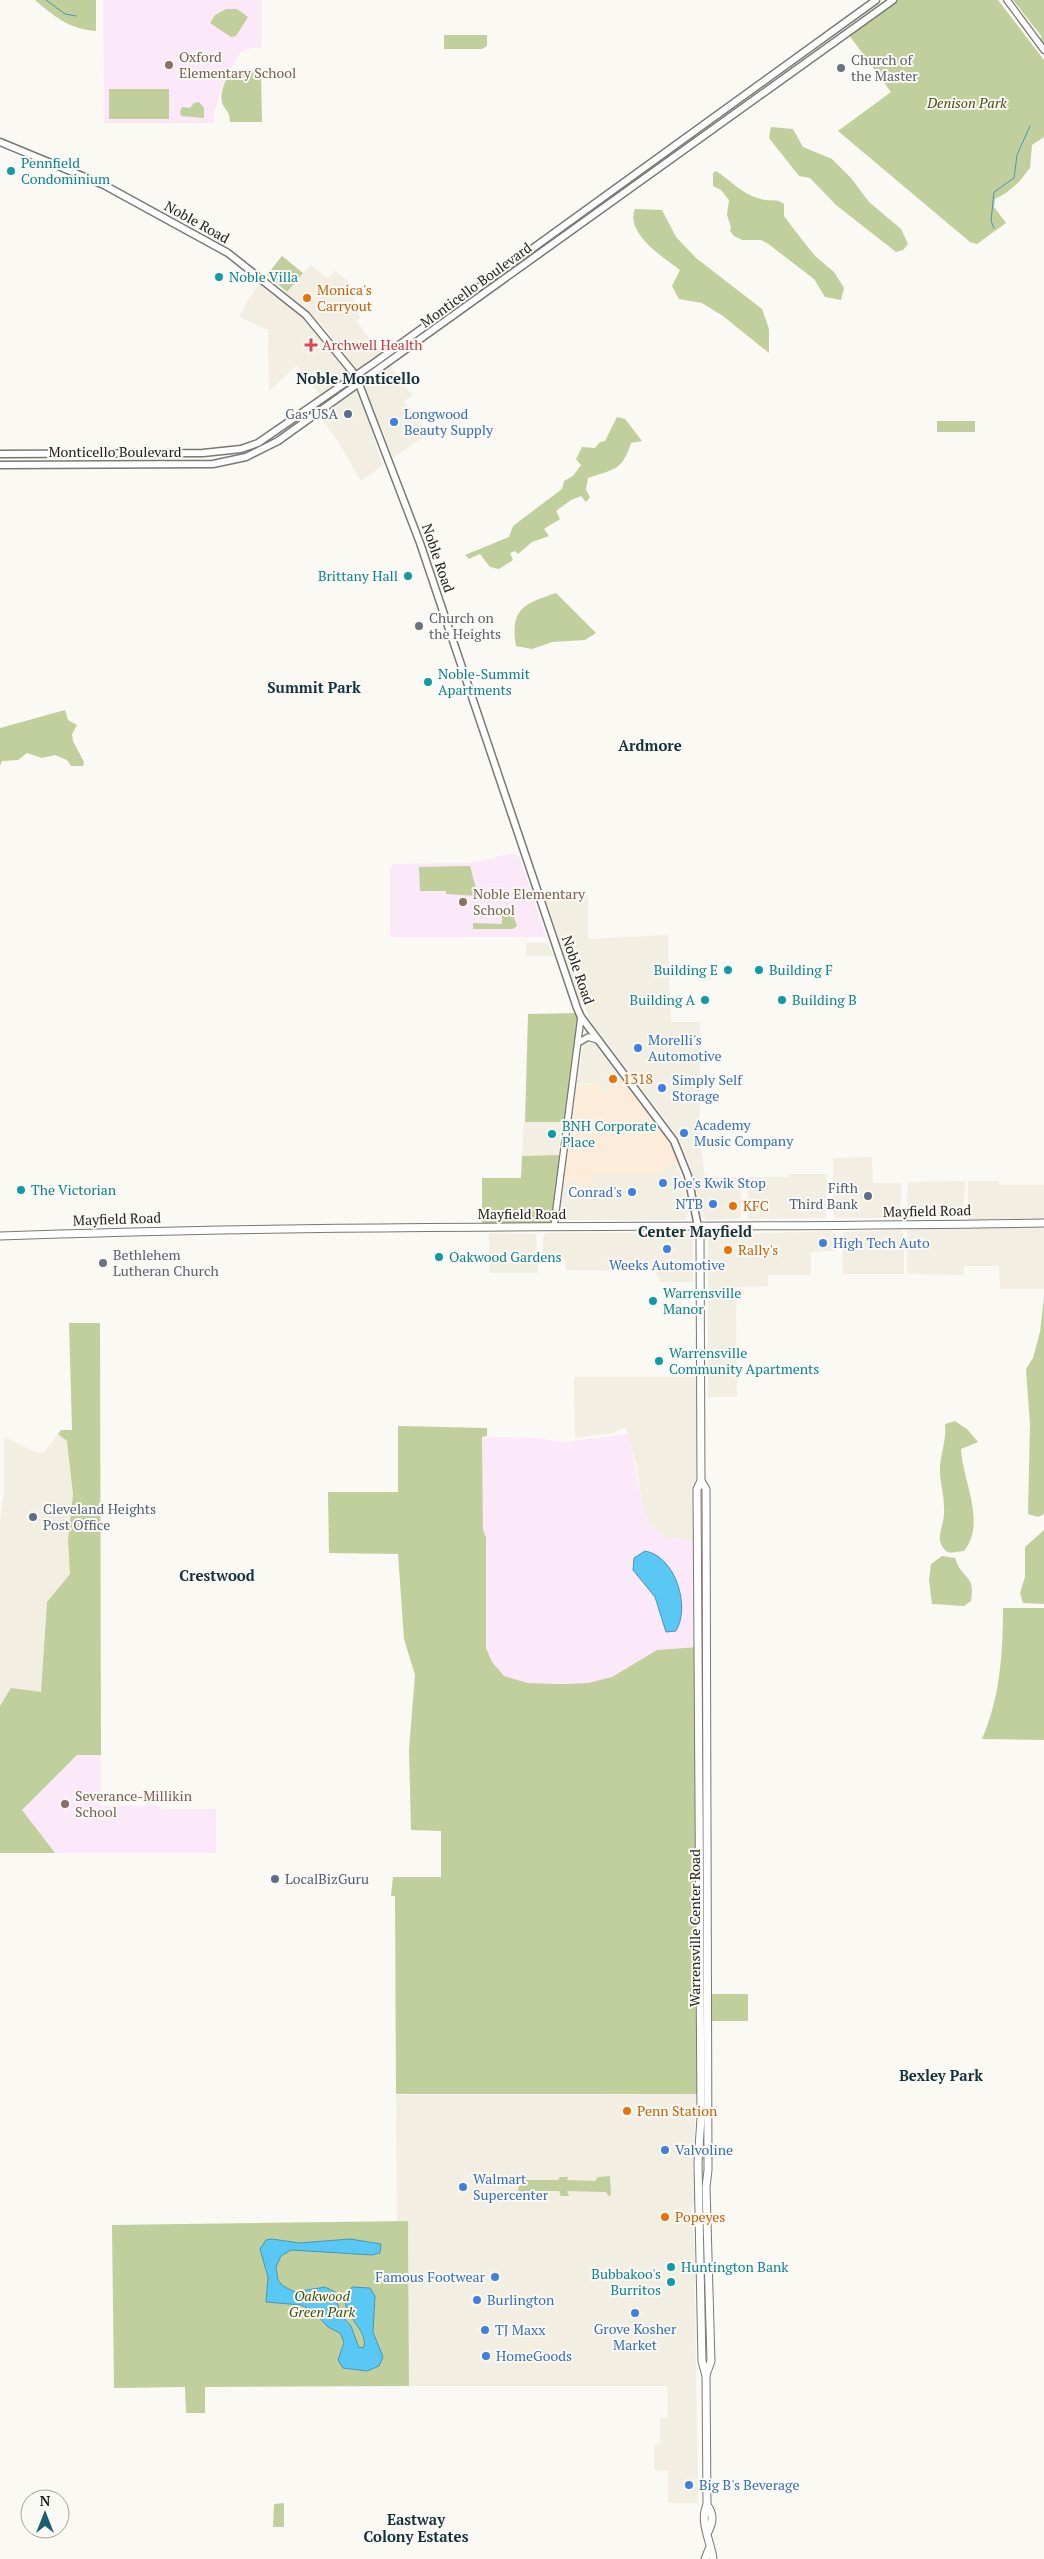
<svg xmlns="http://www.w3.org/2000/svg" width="1044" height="2559" viewBox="0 0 1044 2559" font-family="'PT Serif',serif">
<rect width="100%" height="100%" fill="#faf9f4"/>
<g fill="#f2eee2" fill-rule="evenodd">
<path d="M310 265 328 278 335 271 347 280 360 318 356 321 413 396 404 401 428 434 393 458 380 424 370 428 383 465 361 481 335 437 319 416 329 408 297 365 269 391 268 330 240 317 248 300 258 286H262L279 301ZM320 322 345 353 336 359 312 329Z"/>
<path d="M550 896H588V939L668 935 671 1022H700V1139L705 1177H741V1217L739 1219 707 1220 702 1217 692 1171 679 1138 592 1023 582 1001H575L554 939 559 938 546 900Z"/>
<path d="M526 943H548L554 956H526Z"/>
<path d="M586 1040 593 1042 622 1080 602 1096 599 1085 577 1084 583 1043Z"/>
<path d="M524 1122H562L558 1156H522Z"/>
<path d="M872 1157 873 1183H902L900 1215 895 1218H835L833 1213V1158Z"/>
<path d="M677 1161 689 1212 685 1220H565L559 1216 563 1181H580L591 1187V1173H656Z"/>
<path d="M788 1174H827L826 1218 748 1219 747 1177H788Z"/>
<path d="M965 1181 963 1216 913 1217 908 1215 907 1182Z"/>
<path d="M968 1181H999V1185H1044V1289H1000L999 1266H964V1275L907 1274V1224L968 1223Z"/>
<path d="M900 1230 904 1235V1274H842L844 1232Z"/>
<path d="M831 1231 836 1234V1251L811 1252V1275H768V1286L736 1287 737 1397H708V1235Z"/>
<path d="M489 1233 536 1234 538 1273H489Z"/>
<path d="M546 1233H689L693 1238V1282H660L655 1271 566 1270 565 1260H543V1237Z"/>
<path d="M574 1377H701L698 1542 665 1537 650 1525 642 1504 637 1467 626 1427 613 1433 575 1438Z"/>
<path d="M58 1434 67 1441 73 1495 68 1540 70 1574 47 1602 38 1737 0 1732V1521L4 1492V1437L38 1453 44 1452Z"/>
<path d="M696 2094 693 2169 696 2199 691 2209V2224L694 2233 698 2503H668V2471L654 2470V2445L660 2444V2418H668L667 2386H409L408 2221H397L396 2095Z"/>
</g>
<path fill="#fdecda" d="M627 1077 682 1159 656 1173H592L591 1187H580V1181H559L572 1085H599L602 1095Z"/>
<g fill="#fbe8f9">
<path d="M103 0H262V47L247 49 240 53 224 82 214 112V123H104Z"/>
<path d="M513 853 520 858 546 937H393L390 935V870L393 864 471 863Z"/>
<path d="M629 1434 642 1504 650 1525 665 1537 694 1541V1647L657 1650 612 1677 588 1683H528L504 1676 492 1662 486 1648V1538L483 1530 482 1437 538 1438 563 1442Z"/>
<path d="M77 1755H101V1806H146L148 1802 163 1809H216V1853H55L22 1810Z"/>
</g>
<g fill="#c0cf9b">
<path d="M35 0H96V31C69 29 55 17 35 0Z"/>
<path d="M898 0H998L1044 60V137L1032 145 1030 168 1019 182 1006 193 995 199 994 207 1006 223 977 244 970 242 838 131 891 92 849 35Z"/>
<path d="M1013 0H1044V50L1037 41 1042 37Z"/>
<path d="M226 9H237L248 17 236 36 231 37 210 23 215 15Z"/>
<path d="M444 35H487V46L482 49H444Z"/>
<path d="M232 70H261L262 122H230C230 113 227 112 223 105 218 94 226 78 232 70Z"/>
<rect x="109" y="89" width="60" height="30"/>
<path d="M199 102 204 108V118L181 116 180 112 182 107 190 108 194 103Z"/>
<path d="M771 127 793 129 803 147 832 159 851 178 869 202 901 229 908 244 903 250 896 252 836 205 810 178 799 176 769 138Z"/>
<path d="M716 171C730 180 743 195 761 199 769 202 776 198 784 204V216L796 232 815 256 834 272 844 288 841 300 825 297 814 279 767 243 761 240H742L734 236 730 231 731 227 727 215 729 200 721 190 713 186V173Z"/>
<path d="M635 209 662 210 676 237 696 258 762 309 769 329V353L723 316 702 303 679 299 672 286 680 270C663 257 625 233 635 209Z"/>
<path d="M282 256 303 273 287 292 267 275Z"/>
<path d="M617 417 625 419 642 441 631 443C622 471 614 469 588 478L586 490 590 497 586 502 581 496 571 500 556 511 560 519 544 529 549 536 532 542 518 554 515 551 510 553 513 560 499 569 490 567 480 554 469 559 465 555 509 537 513 526 562 489 564 481 573 476 581 465 576 459 582 447 595 448 600 442 605 441Z"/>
<rect x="937" y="421" width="38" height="11"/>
<path d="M556 593 596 633 585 640 552 642 532 649 516 646C510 609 523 604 556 593Z"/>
<path d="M65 710 68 720 77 725 72 734 73 741 84 762 83 766H71L67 760 55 755 42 758 27 753 18 760 2 761 0 766V728Z"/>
<path d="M470 866 478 896 446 894V891H420L419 867Z"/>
<path d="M502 912H512L517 926 513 929H473V923L502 924Z"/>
<path d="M580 1013 567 1122H525L528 1014Z"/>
<path d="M562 1155 554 1226H482V1178H521L522 1156Z"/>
<path d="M1044 1297V1514L1038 1517 1028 1514 1030 1425 1026 1369 1033 1358 1040 1332Z"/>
<path d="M69 1323H100L101 1755H77L22 1810 55 1853H0V1706L11 1688 41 1692 47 1602 70 1574 68 1540 73 1495 67 1441 58 1434 61 1430H72Z"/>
<path d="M955 1421 968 1430 978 1442 961 1449C962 1479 987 1523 964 1551 959 1551 949 1555 945 1550 934 1539 944 1526 944 1513 945 1500 941 1487 940 1474 939 1456 947 1441 945 1424Z"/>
<path d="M398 1426 487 1428V1436L482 1437 483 1530 486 1538V1648L492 1662 504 1676 528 1683 562 1684 588 1683 612 1677 657 1650 698 1647 700 2094H396L395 1896H391L393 1877H441V1831L411 1830 409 1749 415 1675 404 1639 398 1554 329 1553 328 1492H398Z"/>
<path d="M1044 1530V1604L1023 1603 1020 1593 1025 1577V1547Z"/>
<path d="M942 1556 955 1558C962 1580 976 1574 971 1601L964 1606 932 1604 929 1580 931 1564Z"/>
<path d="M1003 1608H1044V1740L982 1739C1000 1698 1003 1653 1003 1608Z"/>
<rect x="710" y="1994" width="38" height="27"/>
<path d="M520 2176 523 2177 522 2180H558L560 2177H568L567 2180 595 2181 598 2177 610 2176 611 2195 609 2196 606 2192 567 2191 569 2196H561L559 2191H523L522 2196 518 2192Z"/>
<path d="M408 2221 409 2386 205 2387V2413H186L185 2387 114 2388 112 2225Z"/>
<path d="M284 2503V2527H273L274 2504Z"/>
</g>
<g fill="#5ac8f5" stroke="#4996b5">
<path d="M645 1551C675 1556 691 1606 676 1631L666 1632 655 1597 633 1570 634 1558Z"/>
<path d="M272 2239 299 2243 350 2239 381 2244 380 2253 372 2255 291 2250 281 2256 276 2267 278 2280 283 2286 295 2292 325 2287 335 2292 340 2314 351 2326 359 2348 364 2347C368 2329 343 2318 345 2295L352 2287 370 2288 375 2296 373 2332 383 2357 379 2366 367 2371 343 2368 338 2360 344 2342 340 2333 328 2327 313 2311 301 2305 266 2302 268 2277 260 2249 266 2240Z"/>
</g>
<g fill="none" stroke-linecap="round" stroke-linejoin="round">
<g stroke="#4996b5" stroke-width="1">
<path d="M46 0 65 14 76 16"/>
<path d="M994 228 991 221 994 192 1014 178 1017 155 1030 126"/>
</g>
<g stroke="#797873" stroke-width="8">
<g id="tertiary">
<path d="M1007 0 1044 50"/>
<path d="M578 1043 588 1037 598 1040"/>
<path d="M554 1226 581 1017"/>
</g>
</g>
<g stroke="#797873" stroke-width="9">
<g id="secondary">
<path d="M0 142 104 185 228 253 306 315 352 371 359 384 420 543 577 1008 581 1017 674 1141 688 1176 698 1227"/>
<path d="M0 454 203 453 241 449 258 443 377 361 876 0"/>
<path d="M0 465 213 464 246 457 278 441 893 0"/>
</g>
</g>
<g stroke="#797873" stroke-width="9">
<g id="primary">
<path d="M698 1227 700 1237 701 1481 697 1489 701 2118 698 2163 702 2361 706 2376 707 2505C699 2521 711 2542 713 2559"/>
<path d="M0 1236C348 1223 696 1229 1044 1223"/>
<path d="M701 1481 706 1489 708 2170 706 2187 711 2361 706 2375"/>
<path d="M707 2505C714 2514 713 2522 708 2532"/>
<path d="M705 2559 709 2549"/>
</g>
</g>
<use href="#tertiary" stroke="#fff" stroke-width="5.5"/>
<use href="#secondary" stroke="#fff" stroke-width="6"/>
<use href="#primary" stroke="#fff" stroke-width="7"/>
</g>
<g fill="#8d6e63" stroke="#faf9f4" stroke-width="2">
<circle cx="169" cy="65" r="5"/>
<circle cx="463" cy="902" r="5"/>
<circle cx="65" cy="1804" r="5"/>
</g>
<g fill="#6b7280" stroke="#faf9f4" stroke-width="2">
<circle cx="841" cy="68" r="5"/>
<circle cx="419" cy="626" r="5"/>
<circle cx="103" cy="1263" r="5"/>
</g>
<g fill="#0f9aa8" stroke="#faf9f4" stroke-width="2">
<circle cx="11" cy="171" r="5"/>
<circle cx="219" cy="277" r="5"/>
<circle cx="408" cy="576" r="5"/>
<circle cx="428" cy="682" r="5"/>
<circle cx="728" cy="970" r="5"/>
<circle cx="759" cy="970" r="5"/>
<circle cx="705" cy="1000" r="5"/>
<circle cx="782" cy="1000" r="5"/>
<circle cx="552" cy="1134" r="5"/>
<circle cx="21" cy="1190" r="5"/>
<circle cx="439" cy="1257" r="5"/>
<circle cx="653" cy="1301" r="5"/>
<circle cx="659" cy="1361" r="5"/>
<circle cx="671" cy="2267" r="5"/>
<circle cx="671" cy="2282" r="5"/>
</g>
<g fill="#e8710a" stroke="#faf9f4" stroke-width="2">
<circle cx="307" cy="298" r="5"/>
<circle cx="613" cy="1079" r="5"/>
<circle cx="733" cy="1206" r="5"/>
<circle cx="728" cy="1250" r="5"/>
<circle cx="627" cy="2111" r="5"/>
<circle cx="665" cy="2217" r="5"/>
</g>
<path fill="#e0444e" stroke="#faf9f4" stroke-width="2" d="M308.5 337.5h5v5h5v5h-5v5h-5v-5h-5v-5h5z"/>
<g fill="#5c6f8a" stroke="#faf9f4" stroke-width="2">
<circle cx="348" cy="414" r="5"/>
<circle cx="868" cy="1196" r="5"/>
<circle cx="33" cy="1517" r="5"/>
<circle cx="275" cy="1879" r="5"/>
</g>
<g fill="#3f7fe0" stroke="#faf9f4" stroke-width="2">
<circle cx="394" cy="422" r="5"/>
<circle cx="638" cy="1048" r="5"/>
<circle cx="662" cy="1088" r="5"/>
<circle cx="684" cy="1133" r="5"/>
<circle cx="663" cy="1183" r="5"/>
<circle cx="632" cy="1192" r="5"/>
<circle cx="713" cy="1204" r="5"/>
<circle cx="823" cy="1243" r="5"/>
<circle cx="667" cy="1249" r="5"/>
<circle cx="665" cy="2150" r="5"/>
<circle cx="463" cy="2187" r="5"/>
<circle cx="495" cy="2277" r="5"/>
<circle cx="477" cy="2300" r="5"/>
<circle cx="635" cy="2313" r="5"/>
<circle cx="485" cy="2330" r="5"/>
<circle cx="486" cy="2356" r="5"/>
<circle cx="689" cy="2485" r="5"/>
</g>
<g text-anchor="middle" stroke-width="4" stroke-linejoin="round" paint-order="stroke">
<g font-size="14" fill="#785e54" stroke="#faf9f4" text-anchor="start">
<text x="179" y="62">Oxford<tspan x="179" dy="16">Elementary School</tspan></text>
<text x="473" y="899">Noble Elementary<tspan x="473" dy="16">School</tspan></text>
<text x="75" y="1801">Severance-Millikin<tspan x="75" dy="16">School</tspan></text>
</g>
<g font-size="14" fill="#5b616d" stroke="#faf9f4" text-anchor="start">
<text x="851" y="65">Church of<tspan x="851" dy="16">the Master</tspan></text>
<text x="429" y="623">Church on<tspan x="429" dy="16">the Heights</tspan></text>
<text x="113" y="1260">Bethlehem<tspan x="113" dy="16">Lutheran Church</tspan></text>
</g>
<g font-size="14" font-style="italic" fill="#42500d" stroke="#faf9f4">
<text x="967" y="108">Denison Park</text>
<text x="322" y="2301">Oakwood<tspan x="322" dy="16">Green Park</tspan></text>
</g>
<g font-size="14" fill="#0d838f" stroke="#faf9f4" text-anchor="start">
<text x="21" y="168">Pennfield<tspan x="21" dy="16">Condominium</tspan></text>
<text x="229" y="282">Noble Villa</text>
<text x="398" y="581" text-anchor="end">Brittany Hall</text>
<text x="438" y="679">Noble-Summit<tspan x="438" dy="16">Apartments</tspan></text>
<text x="718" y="975" text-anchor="end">Building E</text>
<text x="769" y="975">Building F</text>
<text x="695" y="1005" text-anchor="end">Building A</text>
<text x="792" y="1005">Building B</text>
<text x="562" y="1131">BNH Corporate<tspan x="562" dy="16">Place</tspan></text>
<text x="31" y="1195">The Victorian</text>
<text x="449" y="1262">Oakwood Gardens</text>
<text x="663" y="1298">Warrensville<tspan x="663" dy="16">Manor</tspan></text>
<text x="669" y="1358">Warrensville<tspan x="669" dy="16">Community Apartments</tspan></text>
<text x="681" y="2272">Huntington Bank</text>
<text x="661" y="2279" text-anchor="end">Bubbakoo's<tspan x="661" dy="16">Burritos</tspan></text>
</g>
<g font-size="14" fill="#222120" stroke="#faf9f4">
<text transform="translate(197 222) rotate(29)" y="5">Noble Road</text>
<text transform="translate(476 285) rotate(-36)" y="5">Monticello Boulevard</text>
<text x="115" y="457">Monticello Boulevard</text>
<text transform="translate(438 558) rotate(71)" y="5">Noble Road</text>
<text transform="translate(578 970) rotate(71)" y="5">Noble Road</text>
<text transform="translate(927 1211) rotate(-1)" y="5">Mayfield Road</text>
<text x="522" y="1219">Mayfield Road</text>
<text transform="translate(117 1219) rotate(-2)" y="5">Mayfield Road</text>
<text transform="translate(695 1928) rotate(-90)" y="5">Warrensville Center Road</text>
</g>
<g font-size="14" fill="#c56008" stroke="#faf9f4" text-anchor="start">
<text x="317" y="295">Monica's<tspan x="317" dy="16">Carryout</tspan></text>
<text x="623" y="1084">1318</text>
<text x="743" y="1211">KFC</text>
<text x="738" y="1255">Rally's</text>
<text x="637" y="2116">Penn Station</text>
<text x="675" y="2222">Popeyes</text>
</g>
<g font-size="14" fill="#be3a42" stroke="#faf9f4" text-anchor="start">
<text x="322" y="350">Archwell Health</text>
</g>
<g font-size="14" fill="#4e5e75" stroke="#faf9f4" text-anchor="end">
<text x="338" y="419">Gas USA</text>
<text x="858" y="1193">Fifth<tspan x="858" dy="16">Third Bank</tspan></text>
<text x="43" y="1514" text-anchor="start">Cleveland Heights<tspan x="43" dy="16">Post Office</tspan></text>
<text x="285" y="1884" text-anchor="start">LocalBizGuru</text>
</g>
<g font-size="14" fill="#366cbe" stroke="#faf9f4" text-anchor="start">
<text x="404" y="419">Longwood<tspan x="404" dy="16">Beauty Supply</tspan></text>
<text x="648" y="1045">Morelli's<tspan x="648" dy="16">Automotive</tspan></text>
<text x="672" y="1085">Simply Self<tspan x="672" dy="16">Storage</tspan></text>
<text x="694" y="1130">Academy<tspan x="694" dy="16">Music Company</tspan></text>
<text x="673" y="1188">Joe's Kwik Stop</text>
<text x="622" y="1197" text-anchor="end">Conrad's</text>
<text x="703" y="1209" text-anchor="end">NTB</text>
<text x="833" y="1248">High Tech Auto</text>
<text x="667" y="1270" text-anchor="middle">Weeks Automotive</text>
<text x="675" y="2155">Valvoline</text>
<text x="473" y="2184">Walmart<tspan x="473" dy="16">Supercenter</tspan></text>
<text x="485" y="2282" text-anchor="end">Famous Footwear</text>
<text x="487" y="2305">Burlington</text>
<text x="635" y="2334" text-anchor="middle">Grove Kosher<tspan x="635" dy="16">Market</tspan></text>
<text x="495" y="2335">TJ Maxx</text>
<text x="496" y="2361">HomeGoods</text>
<text x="699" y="2490">Big B's Beverage</text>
</g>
<g font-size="15" font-weight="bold" fill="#14323c" stroke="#faf9f4">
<text x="358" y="384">Noble Monticello</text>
<text x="314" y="693">Summit Park</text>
<text x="650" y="751">Ardmore</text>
<text x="695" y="1237">Center Mayfield</text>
<text x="217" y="1581">Crestwood</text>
<text x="941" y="2081">Bexley Park</text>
<text x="416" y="2525">Eastway<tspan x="416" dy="17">Colony Estates</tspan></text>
</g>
</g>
<g transform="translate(45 2514)"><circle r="24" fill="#faf9f4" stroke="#a4a39f"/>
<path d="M0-4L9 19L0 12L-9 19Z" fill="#1c5f73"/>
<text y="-8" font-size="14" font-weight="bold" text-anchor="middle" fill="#222120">N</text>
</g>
</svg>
